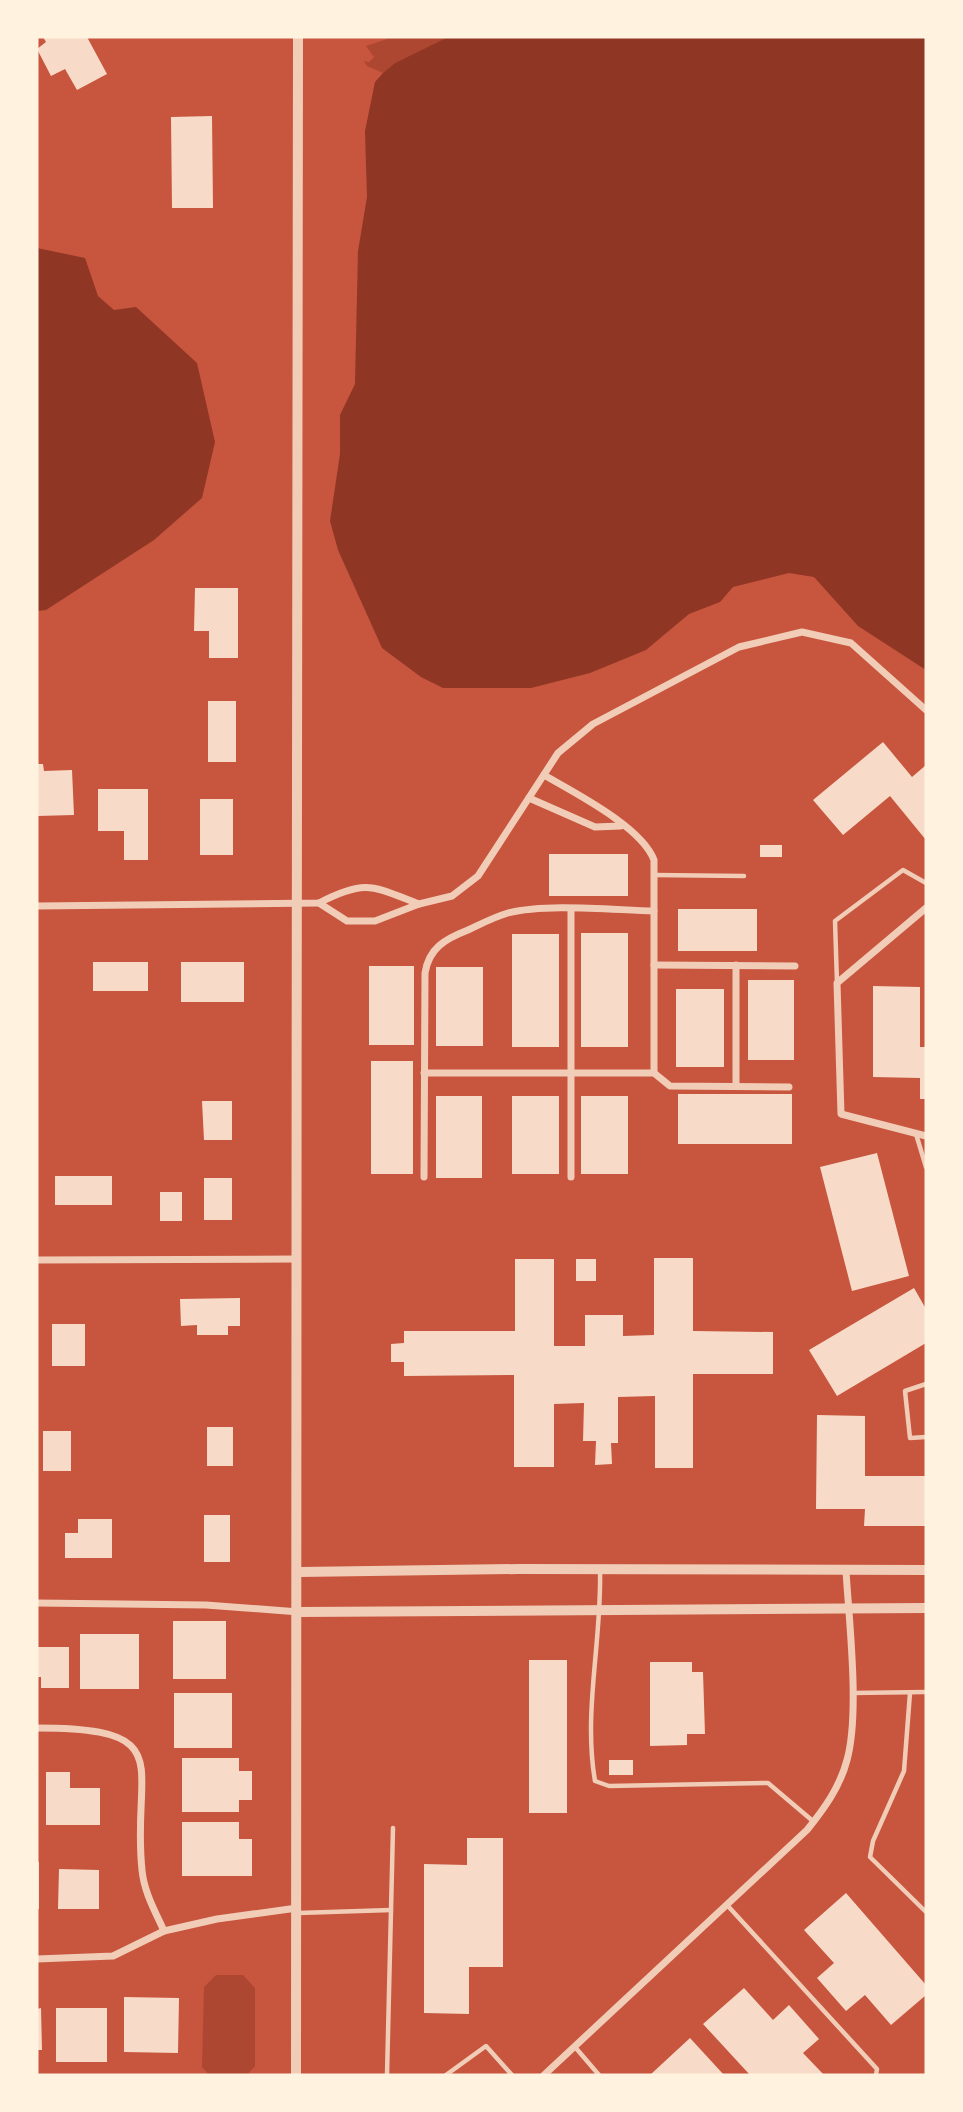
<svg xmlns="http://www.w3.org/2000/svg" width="963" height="2112" viewBox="0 0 963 2112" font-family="Poppins,sans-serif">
<rect width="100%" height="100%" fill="#c8553d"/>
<g fill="#ae4732">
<path d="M393 37H448L395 63 383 73 367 66 364 61 369 62 374 57 366 46Z"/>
<path d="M216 1975H243L255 1988V2066L247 2075H209L202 2067 204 1987Z"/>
</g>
<g fill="#8f3625">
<path d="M448 37H926V670L858 626 814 577 789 573 733 587 720 602 689 614 646 650 590 673 531 688H443L421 677 382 648 338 550 330 521 340 454V415L355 384 358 251 367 197 365 131 375 82 383 73 395 63Z"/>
<path d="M37 248 85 258 98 296 114 310 136 307 197 363 215 442 202 498 154 540 46 610 37 611Z"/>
</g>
<g fill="#f7dbc8">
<path d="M43 37H87L107 74 77 90 65 69 51 76 37 49 46 42Z"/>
<path d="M212 116 213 208H172L171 117Z"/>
<path d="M195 588H238V658H209V631H194Z"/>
<rect x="208" y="701" width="28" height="61"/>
<path d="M883 742 912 777 926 765V840L890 796 843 835 813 800Z"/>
<path d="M37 764H43L44 771 72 770 74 815 37 816Z"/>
<path d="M98 789H148V860H124V831H98Z"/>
<rect x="200" y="799" width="33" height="56"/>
<rect x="760" y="845" width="22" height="12"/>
<rect x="549" y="854" width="79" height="42"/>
<rect x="678" y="909" width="79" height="42"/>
<rect x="581" y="933" width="47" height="114"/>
<rect x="512" y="934" width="47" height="113"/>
<rect x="93" y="962" width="55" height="29"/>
<rect x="181" y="962" width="63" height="40"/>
<rect x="369" y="966" width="45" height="79"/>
<rect x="436" y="967" width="47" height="79"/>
<rect x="748" y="980" width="46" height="80"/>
<path d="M873 986 920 987V1047H926V1099H920V1078L873 1077Z"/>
<rect x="676" y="989" width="48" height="78"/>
<rect x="371" y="1061" width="42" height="113"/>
<rect x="678" y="1094" width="114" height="50"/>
<rect x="436" y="1096" width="46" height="82"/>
<rect x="512" y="1096" width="47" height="78"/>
<rect x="581" y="1096" width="47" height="78"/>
<path d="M202 1101H232V1140H204Z"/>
<path d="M877 1153 909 1276 852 1291 820 1167Z"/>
<rect x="55" y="1176" width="57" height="29"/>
<rect x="204" y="1178" width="28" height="42"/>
<rect x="160" y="1192" width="22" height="29"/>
<path d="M654 1258H693V1331L773 1332V1374H693V1468H655V1396L618 1397V1443H611L612 1464 595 1465 596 1441H583L584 1403 554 1404V1467H514V1375L404 1376V1362H391V1344L404 1343V1331H515V1259H554V1346H585V1315H623V1336L654 1335Z"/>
<rect x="576" y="1259" width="20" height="22"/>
<path d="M914 1288 926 1309V1343L837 1396 809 1350Z"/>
<path d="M240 1298V1326H228V1335H197V1325L181 1326 180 1299Z"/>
<rect x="52" y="1324" width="33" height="42"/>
<path d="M817 1415 865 1416V1476H926V1526H864L865 1509H816Z"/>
<rect x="207" y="1427" width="26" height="39"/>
<rect x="43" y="1431" width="28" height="40"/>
<rect x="204" y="1515" width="26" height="47"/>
<path d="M78 1519H112V1558H65V1533H78Z"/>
<rect x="173" y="1621" width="53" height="58"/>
<rect x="80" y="1634" width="59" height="55"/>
<path d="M37 1647H69V1688H41V1677H37Z"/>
<rect x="529" y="1660" width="38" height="153"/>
<path d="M650 1662H692V1672H703L705 1734H687V1745L650 1746Z"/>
<rect x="174" y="1693" width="58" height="55"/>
<path d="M182 1758H239V1771H252V1800H239V1812H182Z"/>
<rect x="609" y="1760" width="24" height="15"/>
<path d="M46 1772H70V1788H100V1825H46Z"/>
<path d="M182 1822H239V1839H252V1876H182Z"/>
<path d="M467 1838H503V1967H469V2014L424 2013V1864L467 1865Z"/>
<rect x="37" y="1862" width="2" height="47"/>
<path d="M59 1869 99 1870V1909H58Z"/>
<path d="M846 1893 926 1985V1995L891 2025 865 1995 846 2011 817 1978 834 1963 804 1930Z"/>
<path d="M744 1988 773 2020 789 2005 819 2039 803 2053 824 2075H750L703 2024Z"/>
<path d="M124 1997 179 1998 178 2053 124 2052Z"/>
<path d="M41 2008 42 2050H37V2009Z"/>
<rect x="56" y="2008" width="51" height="54"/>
<path d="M690 2038 724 2075H650Z"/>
</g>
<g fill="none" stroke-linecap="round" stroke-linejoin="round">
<g stroke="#f1ccb7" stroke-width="4.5">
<path d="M654 875 744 876"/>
<path d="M837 983 835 921 903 870 926 883"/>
<path d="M916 1134 926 1167"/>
<path d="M926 1384 905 1391 910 1438 926 1437"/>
<path d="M600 1570C602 1640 583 1712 595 1781L609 1786 768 1783 814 1822"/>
<path d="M852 1693 926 1692"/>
<path d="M910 1693 904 1771 873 1841 870 1857 926 1912"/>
<path d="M727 1905 877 2069 876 2075"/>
<path d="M298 1913 391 1910"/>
<path d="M575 2047 599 2075"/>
<path d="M387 2075 393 1828"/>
<path d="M446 2075 486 2046 512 2075"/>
</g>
<g stroke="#f1ccb7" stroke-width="7">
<path d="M544 775C575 793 642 827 654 860V1073"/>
<path d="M529 798 595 827 621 826"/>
<path d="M319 903 347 921H375L419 904 452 896 478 876 558 753 593 724 739 647 802 632 851 643 926 710"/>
<path d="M37 906 319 903C366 879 372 886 419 904"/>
<path d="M926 908 837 983 841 1114 926 1136"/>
<path d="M571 910V1177"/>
<path d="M654 965 795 966"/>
<path d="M736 965V1086"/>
<path d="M424 1073H654L670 1086 789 1087"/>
<path d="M424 1177 425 973C429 948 445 939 468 930 481 924 494 917 508 913 546 903 613 910 654 911"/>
<path d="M37 1260 297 1259"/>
<path d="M37 1603 206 1605 299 1612"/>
<path d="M37 1728C181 1728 131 1766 142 1870 144 1892 155 1911 164 1931"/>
<path d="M37 1959 113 1956 164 1931 217 1919 297 1908"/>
<path d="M544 2075 807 1830C824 1809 840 1787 847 1760 860 1713 849 1621 846 1571"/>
</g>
<g stroke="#f1ccb7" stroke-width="10">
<path d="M300 1572 519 1569 926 1570"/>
<path d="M299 1612 926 1608"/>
<path d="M296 2075C301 1396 292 716 298 37"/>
</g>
</g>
<rect width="963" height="2112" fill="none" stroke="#fff3e0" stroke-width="77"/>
</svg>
